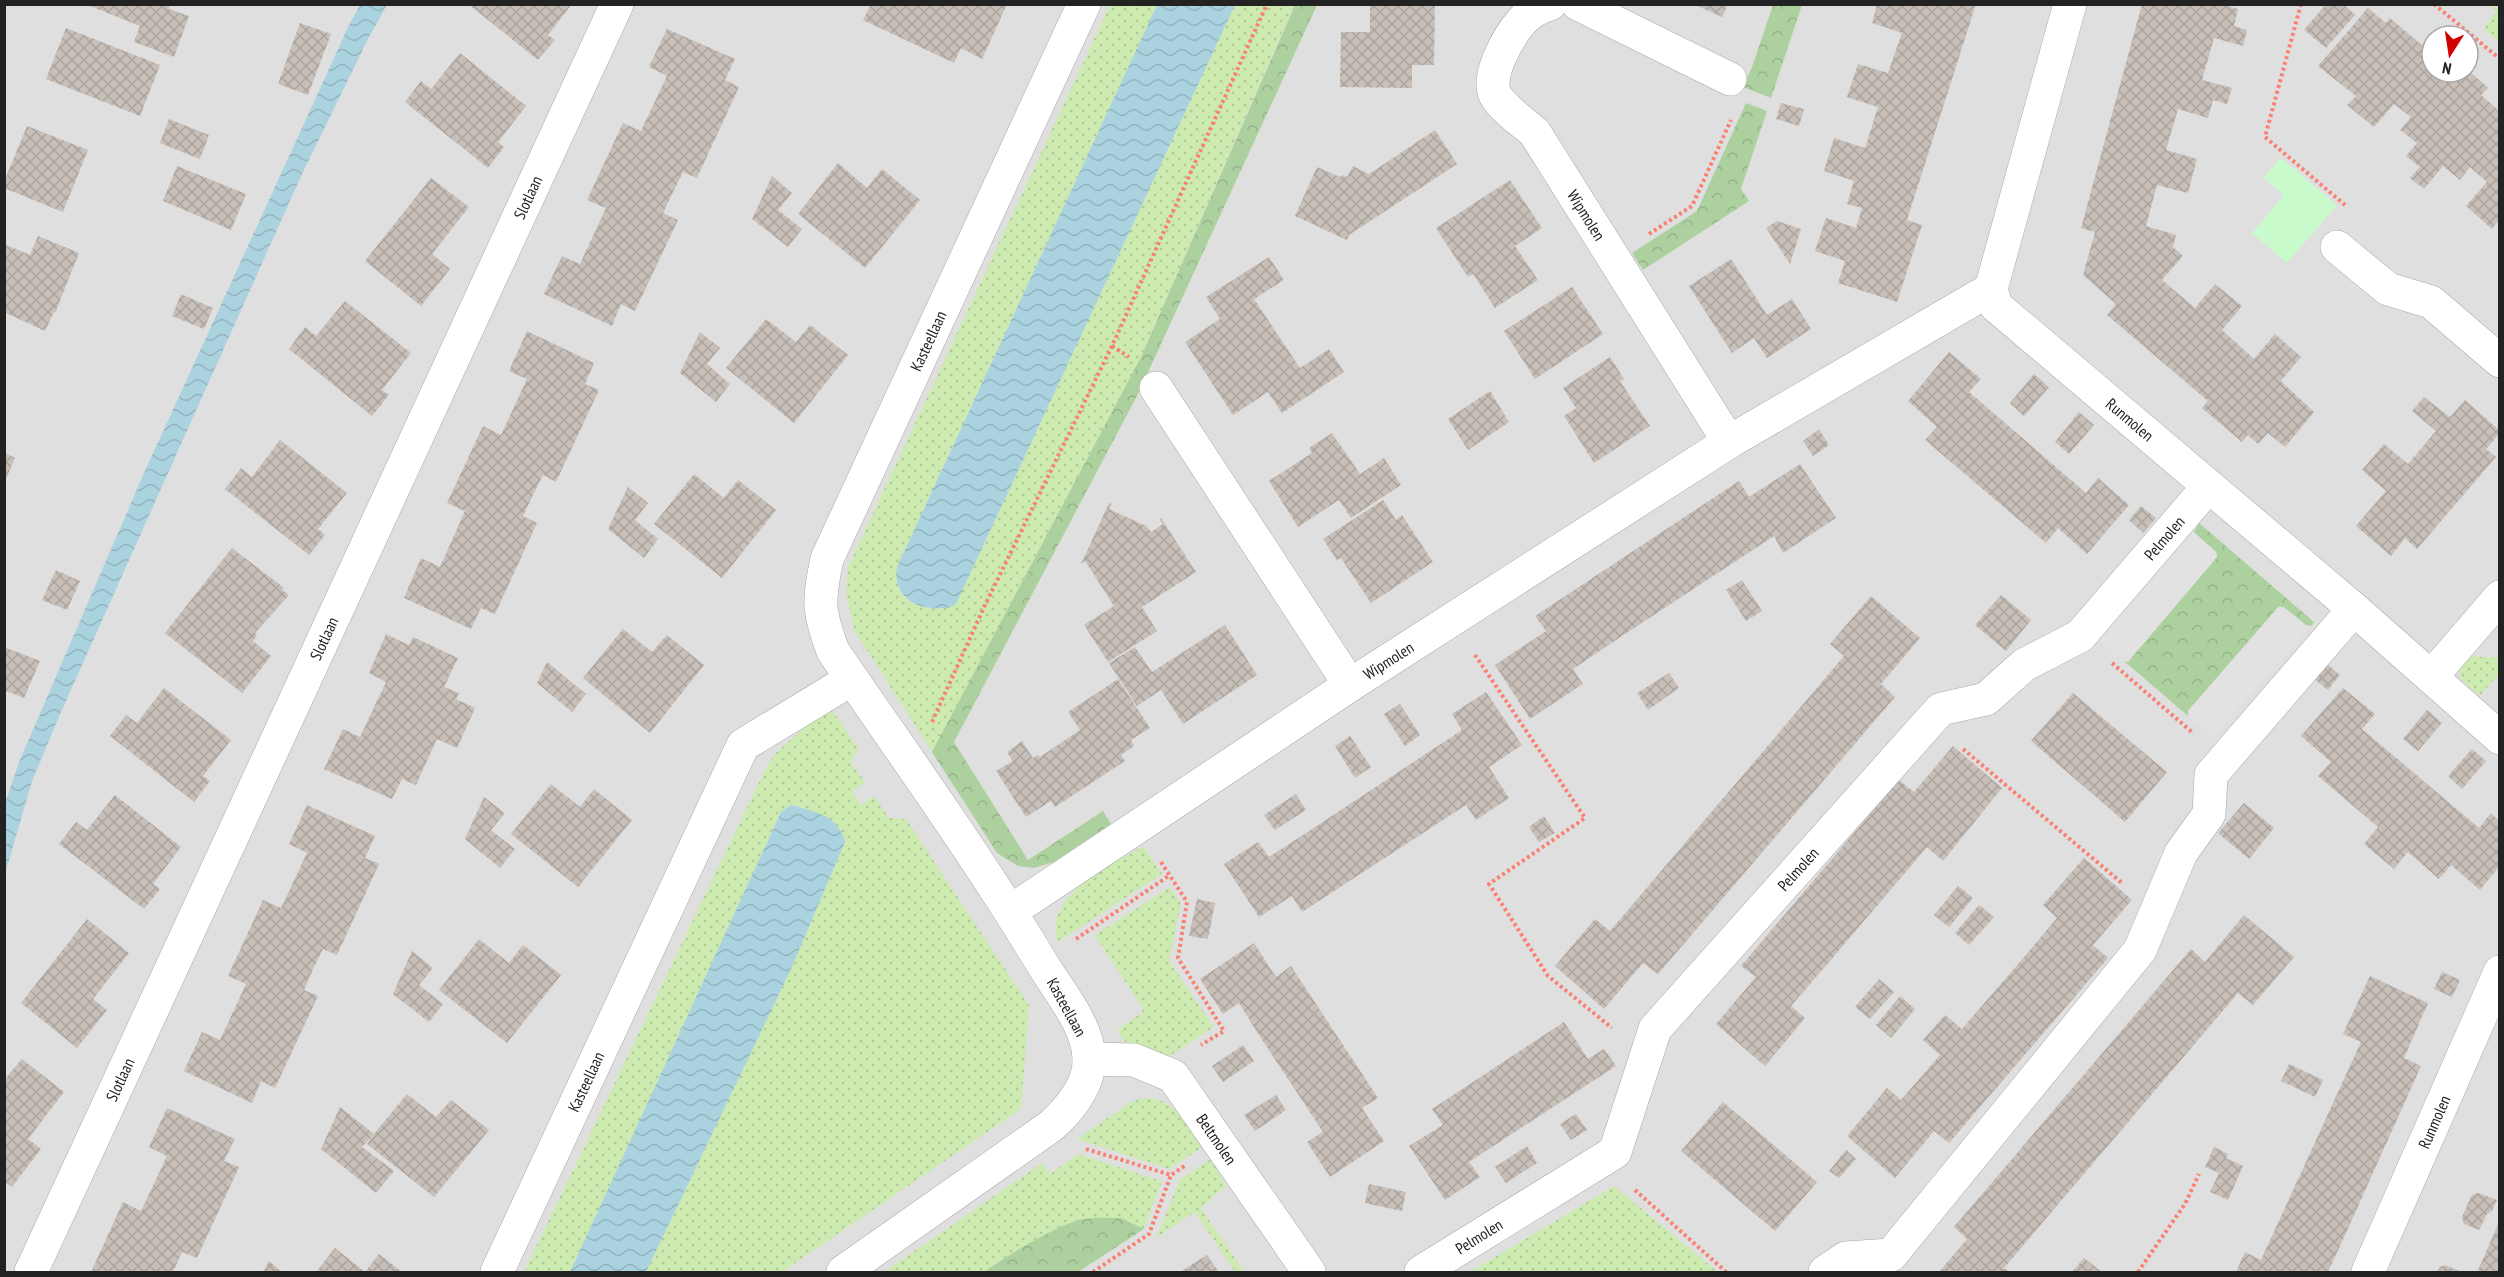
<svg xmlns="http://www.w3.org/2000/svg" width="2504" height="1277" viewBox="0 0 2504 1277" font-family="'PT Sans Narrow',sans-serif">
<defs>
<pattern id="grass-dots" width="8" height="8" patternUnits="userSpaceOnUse" patternTransform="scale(1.5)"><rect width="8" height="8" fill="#cdebb0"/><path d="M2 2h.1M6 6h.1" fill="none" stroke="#b0c997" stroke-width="1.8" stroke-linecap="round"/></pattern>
<pattern id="forest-crowns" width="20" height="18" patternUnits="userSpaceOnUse" patternTransform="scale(1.5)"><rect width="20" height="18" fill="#add19e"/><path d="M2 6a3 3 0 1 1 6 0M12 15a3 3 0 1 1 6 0" fill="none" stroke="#95b388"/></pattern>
<pattern id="water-waves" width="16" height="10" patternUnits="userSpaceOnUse" patternTransform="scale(1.5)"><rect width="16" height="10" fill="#aad3df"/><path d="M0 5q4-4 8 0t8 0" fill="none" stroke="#92b5bf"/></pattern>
<pattern id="building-cross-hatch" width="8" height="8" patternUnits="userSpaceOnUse" patternTransform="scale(1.5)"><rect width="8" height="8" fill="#c7bfb8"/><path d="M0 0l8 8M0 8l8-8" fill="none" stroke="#aba49e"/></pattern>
</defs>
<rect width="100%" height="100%" fill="#f2efe9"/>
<path fill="#e0dfdf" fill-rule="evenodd" d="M5 5H2499V1272H5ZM2432 36H2468V72H2432Z"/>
<g fill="url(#grass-dots)">
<path d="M1110 5H1157L897 567C897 574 897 585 900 591 907 607 942 614 956 604L1235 5H1294L1141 357 932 752 854 630 846 592 848 567Z"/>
<path d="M2491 5H2499V42L2483 28 2496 12Z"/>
<path d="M2470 656 2499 658V674L2480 695 2477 694 2462 681 2458 669Z"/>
<path d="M829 705 858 748 851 763 865 782 852 792 861 805 874 796 889 818 906 819 1029 1005 1021 1109 782 1272H646L791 969 845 842C840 816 813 811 791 805L781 812 570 1272H524L765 770 774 755Z"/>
<path d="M1143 846 1162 874 1058 942C1042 895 1111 866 1143 846Z"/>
<path d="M1170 887 1181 904 1169 961 1214 1027 1168 1057C1152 1052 1121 1049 1118 1029L1142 1013 1143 1009 1097 938 1093 936Z"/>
<path d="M1143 1098C1175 1097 1187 1124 1203 1147L1169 1169 1077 1139 1131 1102Z"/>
<path d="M1078 1154 1162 1181 1144 1229 1121 1218 1083 1219 1064 1225 997 1262 984 1272H884L1042 1163 1050 1174Z"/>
<path d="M1211 1159 1226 1186 1201 1208 1244 1272H1235L1195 1212 1156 1238 1180 1179Z"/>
<path d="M1614 1186 1718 1272H1470Z"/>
</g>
<g fill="url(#forest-crowns)">
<path d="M1295 5H1317L1138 394 954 742 1028 860 1103 811 1111 824 1054 862 1034 868 1018 866 997 853 932 752 1141 357Z"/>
<path d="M1773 5H1802L1771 98 1743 87 1752 67Z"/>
<path d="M1746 103 1767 111 1741 189 1749 201 1643 270 1632 253 1697 211Z"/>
<path d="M2199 523 2314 622 2311 626 2306 625 2284 607H2278L2188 711V716L2124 661 2129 660 2217 557 2216 552 2194 532Z"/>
<path d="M1121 1218 1144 1229 1078 1272H984C1003 1258 1060 1223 1083 1219 1095 1217 1109 1218 1121 1218Z"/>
</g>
<path fill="#c8facc" d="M2281 158 2337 205 2287 263 2252 233 2284 195 2263 178Z"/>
<g fill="#e2e2e2">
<path d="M2192 531 2216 552 2217 557 2128 662 2124 661 2099 641Z"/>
<path d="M2280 606 2305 625 2311 626 2213 737 2188 716V711Z"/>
</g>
<g fill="url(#water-waves)">
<path d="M360 5H387L369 37 302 174 61 712 32 781 5 874V803L19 762 144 473 350 23Z"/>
<path d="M1157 5H1235L956 604C951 608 948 608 942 608 916 611 892 595 897 567Z"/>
<path d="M791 805C814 811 839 816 845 842L791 969 646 1272H570L781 812Z"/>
</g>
<g fill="url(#building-cross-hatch)">
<path d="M85 4H170L169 9 189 16 174 57 134 42 140 26Z"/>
<path d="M468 4H572L548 35 555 40 538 60Z"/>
<path d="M866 4H1007L982 59 961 48 954 63 863 20 870 6Z"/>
<path d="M1370 4 1435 6 1434 65H1412V88L1340 87 1341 32H1370Z"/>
<path d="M1693 4H1728L1722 17Z"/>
<path d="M1877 4H1976L1907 220 1922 225 1897 302 1838 283 1845 261 1815 251 1826 218 1856 228 1862 208 1847 204 1854 181 1824 171 1834 138 1865 148 1878 107 1847 97 1858 64 1888 73 1902 33 1872 23Z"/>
<path d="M2142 4H2221L2238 9 2234 26 2247 30 2243 46 2214 38 2202 80 2232 88 2227 104 2213 100 2208 118 2178 109 2166 150 2197 159 2188 193 2157 185 2146 226 2176 235 2173 247 2183 256 2162 280 2195 308 2215 284 2242 306 2222 330 2254 359 2275 334 2301 357 2281 381 2314 412 2285 447 2268 433 2258 444 2248 435 2242 442 2202 408 2208 401 2107 315 2116 304 2083 275 2095 232 2081 228Z"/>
<path d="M2326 4H2343L2355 15 2326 48 2304 30Z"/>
<path d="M2368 8 2386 23 2390 18 2432 54V72H2454L2459 76 2468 70 2488 88 2481 95 2499 111V220L2492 229 2466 206 2487 182 2470 167 2460 180 2443 166 2424 189 2410 178 2420 167 2406 156 2417 143 2400 130 2411 117 2394 104 2374 127 2347 105 2356 96 2318 66Z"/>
<path d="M300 23 331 34 308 95 278 84Z"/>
<path d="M66 28 160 65 140 116 46 79Z"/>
<path d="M667 29 735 59 725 80 739 87 697 178 683 172 673 192 663 213 678 220 635 311 621 304 612 326 544 294 562 256 580 264 606 208 587 200 623 123 641 131 667 76 649 67Z"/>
<path d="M460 53 526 106 498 142 504 147 488 168 405 102 421 81 431 89Z"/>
<path d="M1781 103 1804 109 1799 126 1776 119Z"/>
<path d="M169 119 209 135 200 159 160 143Z"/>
<path d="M27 126 88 150 63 212 4 188V182Z"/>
<path d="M1435 130 1457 164 1349 235 1347 240 1295 216 1317 167 1340 177 1342 175 1347 177 1353 166 1369 174Z"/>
<path d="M838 163 867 188 882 169 920 200 865 268 798 214Z"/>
<path d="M177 166 246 194 231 230 163 201Z"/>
<path d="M772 176 792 193 778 210 802 229 788 247 752 219Z"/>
<path d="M431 178 469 207 432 254 450 269 421 306 365 261Z"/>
<path d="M1510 180 1542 228 1515 246 1538 280 1495 308 1473 274 1468 277 1436 228Z"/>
<path d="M1777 221 1801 229 1790 264 1766 228Z"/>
<path d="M38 236 79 253 55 313 54 312 45 331 6 313 4 318V244L30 255Z"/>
<path d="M1269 257 1284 280 1254 299 1300 368 1329 349 1344 372 1282 413 1268 392 1233 415 1185 342 1220 319 1206 297Z"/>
<path d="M1731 259 1767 315 1792 299 1811 329 1767 358 1754 338 1732 353 1689 286Z"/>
<path d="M1572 287 1603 334 1535 379 1504 331Z"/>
<path d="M181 294 213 308 204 329 172 316Z"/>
<path d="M345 301 411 353 382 390 389 395 372 416 289 349 305 327 316 336Z"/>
<path d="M766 319 796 342 810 325 848 355 794 423 726 368Z"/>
<path d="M527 331 594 363 585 384 599 390 556 482 543 475 533 495 523 516 537 523 495 614 481 608 471 629 404 598 421 558 440 567 465 511 447 503 483 426 501 435 527 379 509 371Z"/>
<path d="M700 332 720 348 707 364 730 384 716 402 680 373Z"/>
<path d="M1949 352 1981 379 1969 392 2086 493 2098 478 2129 505 2087 554 2058 528 2046 543 1925 440 1937 427 1908 401Z"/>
<path d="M1610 357 1624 379 1620 381 1650 426 1594 463 1564 416 1576 408 1563 388Z"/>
<path d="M2034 374 2049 387 2024 416 2010 403Z"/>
<path d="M1490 391 1509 422 1468 450 1448 419Z"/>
<path d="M2424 397 2450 417 2465 400 2499 430V434L2486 449 2496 457 2417 549 2405 538 2391 556 2356 526 2386 491 2362 470 2384 444 2408 464 2436 431 2412 411Z"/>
<path d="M2079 412 2094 425 2069 454 2055 442Z"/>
<path d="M1819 429 1829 445 1813 456 1803 441Z"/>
<path d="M1332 433 1360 474 1384 458 1401 485 1351 518 1339 500 1298 527 1269 481 1312 453 1309 448Z"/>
<path d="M280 440 347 493 318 529 325 535 309 555 225 489 241 468 252 477Z"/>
<path d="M5 453 15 458 5 481Z"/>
<path d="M1800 464 1836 518 1783 553 1774 536 1622 636 1573 669 1583 684 1530 719 1495 665 1546 631 1535 616 1739 481 1749 497Z"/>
<path d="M694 474 724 498 738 480 776 510 722 578 654 524Z"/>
<path d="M628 487 648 503 635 520 658 539 644 558 608 529Z"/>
<path d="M1383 500 1396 520 1402 515 1433 562 1371 603 1341 558 1337 560 1323 539Z"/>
<path d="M1109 503 1112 504 1109 509 1146 526 1151 532 1163 524 1160 520 1161 518 1196 572 1142 607 1157 631 1108 662 1084 625 1114 606 1085 561 1081 564Z"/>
<path d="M2141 506 2156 518 2143 533 2129 520Z"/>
<path d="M232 548 284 588 282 590 289 595 255 633 257 635 253 641 271 656 242 693 165 633Z"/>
<path d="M56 570 80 581 67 610 42 600Z"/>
<path d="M1742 580 1762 611 1746 621 1726 590Z"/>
<path d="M2001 595 2031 620 2006 651 1975 625Z"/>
<path d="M1871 596 1920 638 1881 684 1895 697 1658 974 1643 963 1604 1009 1555 966 1595 919 1610 931 1766 748 1844 656 1830 644Z"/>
<path d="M1225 625 1257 675 1183 724 1161 690 1137 706 1109 663 1135 647 1152 672Z"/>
<path d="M623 629 652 652 667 635 704 665 650 733 583 678Z"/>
<path d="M386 634 409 645 413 637 458 658 444 687 459 693 456 699 475 708 457 748 437 739 416 785 402 779 392 799 324 769 343 729 360 737 386 682 369 673Z"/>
<path d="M4 647 40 661 24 698 4 690Z"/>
<path d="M547 662 586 694 572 712 537 683Z"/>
<path d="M2326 663 2340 675 2328 690 2313 678Z"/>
<path d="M1669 673 1679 688 1648 710 1637 693Z"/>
<path d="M1118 679 1150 728 1131 740 1134 746 1121 755 1125 761 1055 807 1051 801 1026 817 996 771 1013 761 1007 752 1022 741 1033 758 1038 755 1040 757 1080 730 1068 712Z"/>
<path d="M164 688 231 740 203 776 210 781 194 802 110 736 126 715 137 723Z"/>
<path d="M2343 688 2375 714 2362 729 2479 828 2491 813 2499 821V867L2480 890 2451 865 2439 879 2408 852 2394 869 2364 844 2378 827 2318 776 2331 762 2301 736Z"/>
<path d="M1486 692 1522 745 1489 767 1509 798 1476 820 1466 805 1302 912 1292 896 1259 917 1224 864 1258 842 1269 857 1300 837 1462 730 1452 714Z"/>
<path d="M2073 693 2167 772 2125 822 2031 741Z"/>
<path d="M1400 704 1420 735 1405 746 1384 714Z"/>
<path d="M2427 710 2442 723 2418 751 2403 739Z"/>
<path d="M1350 736 1371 767 1355 778 1335 746Z"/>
<path d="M1953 746 2002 788 1943 861 1927 847 1830 961 1791 1006 1805 1018 1765 1066 1716 1024 1756 977 1741 966 1899 780 1914 792Z"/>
<path d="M2472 749 2486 761 2462 789 2448 776Z"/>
<path d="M551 784 580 807 594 789 632 820 578 887 511 834Z"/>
<path d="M1296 794 1306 810 1275 830 1264 815Z"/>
<path d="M115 795 181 847 153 884 160 889 144 909 59 844 76 822 87 830Z"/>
<path d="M484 797 505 813 491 830 515 849 500 868 465 839Z"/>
<path d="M2244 803 2274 828 2249 859 2218 833Z"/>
<path d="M307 805 375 836 365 858 379 864 337 955 323 949 313 969 304 990 318 996 275 1088 261 1081 252 1103 184 1071 202 1032 220 1040 246 984 228 976 263 900 281 908 307 853 289 844Z"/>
<path d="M1544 816 1555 833 1539 842 1529 827Z"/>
<path d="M2084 858 2132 900 2093 945 2108 958 1949 1143 1934 1131 1895 1178 1847 1136 1887 1088 1901 1100 1940 1055 1923 1040 1945 1015 1962 1029 2019 963 2057 918 2043 905Z"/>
<path d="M1958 886 1973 898 1949 927 1934 915Z"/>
<path d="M1197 899 1215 903 1208 939 1189 936Z"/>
<path d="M1979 905 1994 917 1969 945 1955 933Z"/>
<path d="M2244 915 2294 957 2253 1005 2238 993 2004 1268 2010 1272H1939L1967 1239 1954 1227 2191 949 2205 962Z"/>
<path d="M87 919 129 953 93 999 107 1010 77 1048 21 1003Z"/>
<path d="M479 939 509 963 523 945 561 975 507 1043 439 990Z"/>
<path d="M1254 943 1276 977 1291 966 1378 1098 1362 1108 1384 1141 1330 1177 1307 1142 1323 1132 1259 1035 1239 1003 1223 1014 1200 979Z"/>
<path d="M412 951 433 968 419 985 443 1004 429 1022 393 994Z"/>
<path d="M2442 972 2460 980 2452 997 2434 989Z"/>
<path d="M2370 976 2428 1003 2404 1058 2421 1066 2346 1233 2328 1272H2236L2245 1252 2261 1260 2361 1042 2343 1034Z"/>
<path d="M1879 979 1894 992 1870 1019 1855 1007Z"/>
<path d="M1900 996 1915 1009 1891 1038 1876 1025Z"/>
<path d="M1564 1022 1588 1059 1604 1049 1616 1066 1469 1162 1480 1177 1445 1200 1409 1146 1443 1125 1432 1109Z"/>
<path d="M1243 1045 1254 1061 1223 1082 1212 1066Z"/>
<path d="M22 1059 64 1092 28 1139 41 1149 12 1187 4 1181V1080Z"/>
<path d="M2289 1064 2323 1080 2315 1097 2281 1081Z"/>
<path d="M407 1094 436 1117 451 1100 489 1130 434 1197 367 1144 374 1134 362 1147 394 1171 376 1193 321 1149 340 1107 374 1134Z"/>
<path d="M1276 1095 1286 1110 1255 1131 1244 1115Z"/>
<path d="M1723 1102 1817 1182 1775 1231 1681 1151Z"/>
<path d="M167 1108 235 1139 224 1161 239 1167 197 1258 182 1252 173 1272H91L123 1202 141 1211 167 1156 149 1147Z"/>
<path d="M1576 1114 1587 1130 1571 1140 1560 1124Z"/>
<path d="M1527 1146 1537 1163 1506 1183 1495 1167Z"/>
<path d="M2214 1147 2228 1154 2226 1158 2243 1166 2228 1200 2210 1192 2219 1173 2205 1167Z"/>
<path d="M1846 1150 1856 1159 1839 1178 1829 1171Z"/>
<path d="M1369 1184 1406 1192 1402 1211 1365 1203Z"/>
<path d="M2478 1193 2497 1200 2492 1211 2487 1214 2479 1230 2464 1224 2462 1217 2472 1195Z"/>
<path d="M2499 1222V1272H2477L2483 1259Z"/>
<path d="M335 1248 365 1272 379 1254 402 1272H316Z"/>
<path d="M1207 1255 1219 1272H1180Z"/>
<path d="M2084 1258 2102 1272H2072Z"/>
<path d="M269 1261 282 1272H263Z"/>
<path d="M2445 1265 2462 1272H2437L2440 1267Z"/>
</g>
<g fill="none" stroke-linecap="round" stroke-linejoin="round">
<g stroke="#a9a9a9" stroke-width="34">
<g id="minor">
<path id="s1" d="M1550 4C1539 7 1529 13 1522 21 1509 36 1483 79 1497 98 1506 111 1523 122 1535 133L1729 442"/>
<path d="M1578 4 1730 79"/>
<path id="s2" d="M2070 4 1991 289 1996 306 2354 609 2500 738"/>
<path d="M2337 247 2388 289 2431 302 2500 361"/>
<path d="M1156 388 1350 685"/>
<path d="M2431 677 2500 597"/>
<path id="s3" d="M1011 911 1350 685 1729 442 1991 289"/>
<path id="s4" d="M1089 1059 1134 1060 1173 1076 1309 1272"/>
<path id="s5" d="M31 1272 617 4"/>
<path id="s6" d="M497 1272 743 745 852 679"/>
<path id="s7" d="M843 1272 1051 1126C1069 1110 1091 1084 1089 1057 1087 1024 1060 993 1043 965 978 857 904 755 833 651 818 611 818 601 827 559L1084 4"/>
<path id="s8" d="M1421 1272 1615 1152 1655 1029 1930 721 1941 709 1986 699 2024 665 2080 636 2208 487"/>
<path d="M1825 1272 1846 1258 1891 1255 2140 950 2181 853 2209 814 2211 775 2354 609"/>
<path id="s9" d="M2368 1272 2500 972"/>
</g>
</g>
<g stroke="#fa8072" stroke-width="4" stroke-dasharray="3 3" stroke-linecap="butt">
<path d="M2301 4 2265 137 2345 205"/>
<path d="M2434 4 2500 59"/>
<path d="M1649 234 1692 206 1731 120"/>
<path d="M1112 346 1129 357"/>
<path d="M1475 655 1585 818 1489 884 1548 976 1612 1028"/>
<path d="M2112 663 2193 733"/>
<path d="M932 722 985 605 1112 346 1267 4"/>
<path d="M1963 749 2122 883"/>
<path d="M1161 862 1187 902 1178 958 1224 1031 1201 1045"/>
<path d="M1076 939 1170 875"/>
<path d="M1086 1149 1171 1175 1186 1165"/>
<path d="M1635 1190 1726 1272"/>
<path d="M1093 1272 1149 1234 1171 1175"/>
<path d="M2138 1272 2185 1204 2199 1174"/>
</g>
<use href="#minor" stroke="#fff" stroke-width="33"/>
</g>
<g text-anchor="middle" stroke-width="4.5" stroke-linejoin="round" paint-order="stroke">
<g font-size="16" fill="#222" stroke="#fff">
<text dy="6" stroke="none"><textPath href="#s5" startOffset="1184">Slotlaan</textPath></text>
<text dy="6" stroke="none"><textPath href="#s1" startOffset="267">Wipmolen</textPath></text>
<text dy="6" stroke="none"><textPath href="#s7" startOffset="1152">Kasteellaan</textPath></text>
<text dy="6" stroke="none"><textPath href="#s2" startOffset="489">Runmolen</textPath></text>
<text dy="6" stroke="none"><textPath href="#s8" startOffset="1076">Pelmolen</textPath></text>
<text dy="6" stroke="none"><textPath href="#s5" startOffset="698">Slotlaan</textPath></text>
<text dy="6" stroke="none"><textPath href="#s3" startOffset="453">Wipmolen</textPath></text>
<text dy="6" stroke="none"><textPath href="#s8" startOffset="572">Pelmolen</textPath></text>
<text transform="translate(1067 1007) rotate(61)" y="6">Kasteellaan</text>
<text dy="6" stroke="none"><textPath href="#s5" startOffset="212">Slotlaan</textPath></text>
<text dy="6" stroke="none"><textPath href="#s6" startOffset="210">Kasteellaan</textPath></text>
<text dy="6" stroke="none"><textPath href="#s9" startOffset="164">Runmolen</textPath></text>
<text dy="6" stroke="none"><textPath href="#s4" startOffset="164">Beltmolen</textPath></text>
<text dy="6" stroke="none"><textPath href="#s8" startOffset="68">Pelmolen</textPath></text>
</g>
</g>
<rect width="2504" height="1277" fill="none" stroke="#222222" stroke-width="12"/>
<g transform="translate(2450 54) rotate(192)"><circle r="28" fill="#ffffff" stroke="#a7a7a7" stroke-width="1.5"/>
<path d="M0-4.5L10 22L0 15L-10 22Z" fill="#d40000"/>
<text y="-9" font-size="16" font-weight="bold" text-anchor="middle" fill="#222222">N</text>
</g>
</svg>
